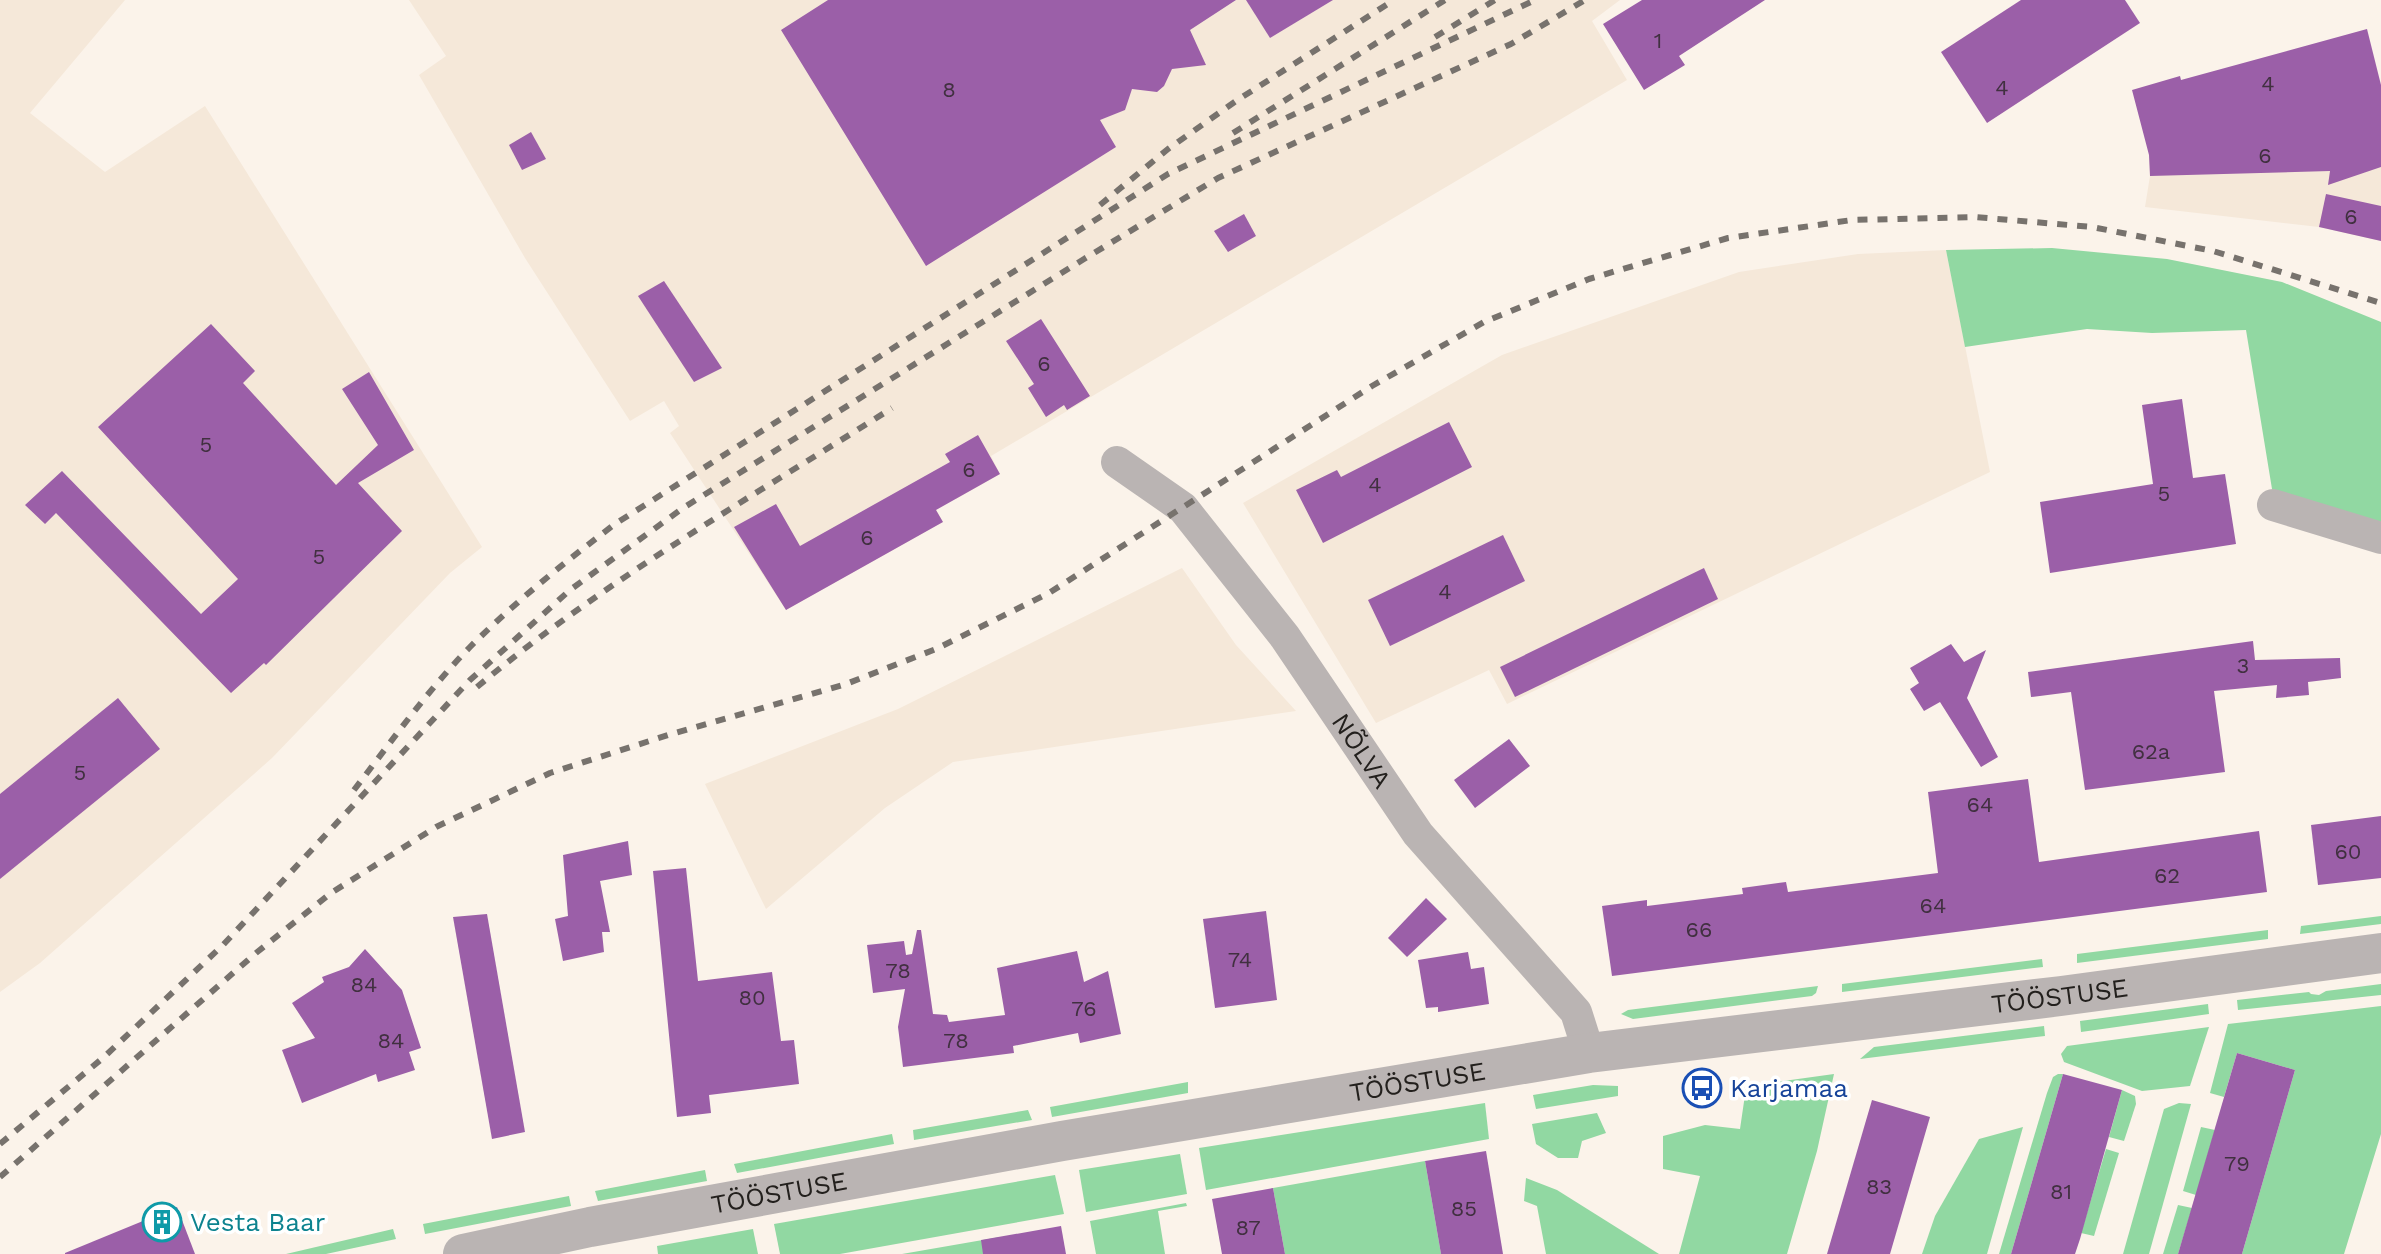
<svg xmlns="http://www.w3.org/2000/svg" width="2381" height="1254" viewBox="0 0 2381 1254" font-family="'Work Sans',sans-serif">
<rect width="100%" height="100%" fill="#fbf3ea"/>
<g fill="#f5e8d9">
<path d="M0 0H125L30 113 105 172 205 106 482 547 450 573 272 758 40 963 0 992Z"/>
<path d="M409 0H1620L1592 21 1627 80 991 456 1000 474 956 499 950 490 931 500 943 522 786 610 670 433 679 426 664 401 630 421 525 258 419 75 446 56Z"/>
<path d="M2381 129V241L2319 227 2145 207 2150 176 2149 143Z"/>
<path d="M1946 250 1990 472 1507 704 1489 670 1376 723 1243 503 1502 355 1739 272 1858 254Z"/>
<path d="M1182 568 1236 645 1296 711 953 762 885 808 766 909 705 784 898 709Z"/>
</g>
<g fill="#91d8a2">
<path d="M2052 248 2167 259 2282 282 2381 322V524L2272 489 2246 330 2152 333 2087 329 1965 347 1946 250Z"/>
<path d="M2381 916V924L2300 934 2301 926Z"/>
<path d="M2268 930V939L2077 963V954Z"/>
<path d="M2042 959 2043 967 1842 992V984Z"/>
<path d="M2381 984V995L2238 1010 2237 1000 2309 992 2311 994 2319 995 2326 991Z"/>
<path d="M1818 986 1816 993 1812 996 1633 1019 1621 1014 1628 1010Z"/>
<path d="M2208 1004 2209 1014 2081 1032 2080 1021Z"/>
<path d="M2381 1006V1134L2344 1254H2242L2295 1070 2237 1053 2224 1097 2210 1093 2228 1024Z"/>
<path d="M2044 1026 2045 1036 1860 1059 1874 1047Z"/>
<path d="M2209 1027 2190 1086 2142 1091 2064 1062 2061 1054 2067 1046Z"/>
<path d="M1834 1074 1817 1151 1787 1254H1679L1700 1176 1663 1169V1136L1705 1125 1740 1129 1746 1088 1769 1083Z"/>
<path d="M2058 1074H2063L2011 1254H1999L2047 1093 2053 1077Z"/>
<path d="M1188 1082V1093L1052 1117 1050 1107Z"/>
<path d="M1593 1085 1618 1086V1096L1536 1109 1533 1095Z"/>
<path d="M2122 1090 2135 1096 2136 1104 2124 1141 2109 1137Z"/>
<path d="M1485 1103 1489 1139 1206 1190 1199 1148Z"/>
<path d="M2179 1103 2191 1104 2149 1254H2123L2164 1109Z"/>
<path d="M1028 1110 1032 1120 914 1140 913 1130Z"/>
<path d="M1597 1113 1606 1133 1582 1141 1578 1158H1558L1536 1144 1532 1124Z"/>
<path d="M2023 1127 1987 1254H1922L1935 1216 1979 1139Z"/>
<path d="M2201 1127 2215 1130 2196 1195 2183 1191Z"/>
<path d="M892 1134 894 1144 737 1173 734 1164Z"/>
<path d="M2106 1149 2119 1153 2094 1236 2081 1233Z"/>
<path d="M1180 1154 1187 1194 1086 1212 1079 1170Z"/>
<path d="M1425 1161 1441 1254H1285L1273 1188Z"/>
<path d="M705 1170 707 1181 598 1201 595 1191Z"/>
<path d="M1055 1175 1064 1214 840 1254H780L774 1224Z"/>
<path d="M1526 1178 1557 1190 1659 1254H1546L1537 1206 1524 1201Z"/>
<path d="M569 1196 571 1206 425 1234 423 1224Z"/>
<path d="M1186 1203 1187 1206 1158 1211 1165 1254H1096L1090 1221Z"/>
<path d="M2178 1205 2192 1208 2178 1254H2163Z"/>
<path d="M393 1229 396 1239 326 1254H286Z"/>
<path d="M753 1229 758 1254H658L657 1246Z"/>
<path d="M1000 1237 1003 1254H902Z"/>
</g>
<g fill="#9b5fa8">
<path d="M828 0H1236L1190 30 1206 65 1172 69 1164 86 1157 92 1132 89 1125 110 1100 120 1116 147 926 266 781 30Z"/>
<path d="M1246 0H1333L1270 38Z"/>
<path d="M1642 0H1765L1679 56 1685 65 1644 90 1603 24Z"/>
<path d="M2021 0H2125L2140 23 1987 123 1941 52Z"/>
<path d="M2367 29 2381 85V167L2328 185 2330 171 2150 176 2149 155 2132 90 2180 76 2181 80Z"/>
<path d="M531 132 546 159 522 170 509 145Z"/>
<path d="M2326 194 2381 206V241L2319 227Z"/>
<path d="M1244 214 1256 236 1228 252 1214 231Z"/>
<path d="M664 281 722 368 694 382 638 296Z"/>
<path d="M1041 319 1090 396 1067 410 1064 405 1046 417 1028 388 1034 384 1006 341Z"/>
<path d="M211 324 255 371 243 383 336 485 378 445 342 389 369 372 414 450 358 483 402 531 266 665 264 663 231 693 56 513 45 524 25 505 62 471 201 614 238 579 98 427Z"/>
<path d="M2182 399 2193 478 2225 474 2236 544 2050 573 2040 502 2153 484 2142 405Z"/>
<path d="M1449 422 1472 467 1323 543 1296 490 1337 470 1341 477Z"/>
<path d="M978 435 1000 474 936 510 943 522 786 610 734 527 776 504 800 546 950 462 945 454Z"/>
<path d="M1503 535 1525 581 1390 646 1368 600Z"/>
<path d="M1704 568 1718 599 1515 697 1500 667Z"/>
<path d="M2253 641 2255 660 2340 658 2341 678 2308 682 2309 695 2276 698 2277 685 2214 691 2225 772 2085 790 2071 692 2031 697 2028 672Z"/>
<path d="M1951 644 1964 662 1986 650 1967 698 1998 757 1981 767 1940 702 1924 711 1910 689 1919 683 1910 668Z"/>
<path d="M118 698 160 749 0 879V794Z"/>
<path d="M1509 739 1530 766 1475 808 1454 780Z"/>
<path d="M2028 779 2039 862 2259 831 2267 892 1612 976 1602 906 1647 900V906L1743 894 1742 888 1786 882 1788 892 1938 873 1928 792Z"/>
<path d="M2381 816V878L2318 885 2311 825Z"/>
<path d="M628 841 632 875 600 881 610 932H602L604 952 563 961 555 919 568 916 563 855Z"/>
<path d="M686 868 698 981 772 972 781 1041 794 1040 799 1084 709 1095 711 1113 677 1117 653 871Z"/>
<path d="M1426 898 1447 919 1407 957 1388 938Z"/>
<path d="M1266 911 1277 1000 1215 1008 1203 919Z"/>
<path d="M487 914 525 1132 492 1139 453 917Z"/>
<path d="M917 930H921L933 1014 947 1015 949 1022 1005 1015 997 968 1077 951 1084 982 1108 971 1121 1034 1080 1043 1078 1033 1013 1046 1014 1053 903 1067 898 1027 905 989 873 993 867 945 904 941 906 955 912 954Z"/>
<path d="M365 949 402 990 421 1048 409 1052 415 1070 378 1082 376 1074 302 1103 282 1050 315 1038 292 1003 324 982 322 977 349 967Z"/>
<path d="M1468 952 1471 969 1484 967 1489 1004 1438 1012V1007L1426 1008 1418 960Z"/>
<path d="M2237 1053 2295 1070 2242 1254H2178Z"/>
<path d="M2063 1074 2122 1090 2080 1239 2075 1254H2011Z"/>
<path d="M1872 1100 1930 1117 1890 1254H1827Z"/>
<path d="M1486 1151 1503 1254H1441L1425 1161Z"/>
<path d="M1273 1188 1285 1254H1222L1212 1199Z"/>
<path d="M177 1207 195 1254H65V1253Z"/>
<path d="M1061 1226 1066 1254H983L981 1240Z"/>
</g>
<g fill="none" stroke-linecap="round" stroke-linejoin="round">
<g stroke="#bab4b3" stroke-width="32">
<path id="s1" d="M1117 462 1183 508 1285 637 1418 834 1576 1012 1589 1053"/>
<path d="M2273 505 2381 538"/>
</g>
<path stroke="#bab4b3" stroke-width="40" id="s2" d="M463 1254 590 1227 1062 1141 1589 1053 2061 996 2381 953"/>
<g stroke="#77726d" stroke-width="6" stroke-dasharray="10 10" stroke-linecap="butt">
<path d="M1435 37 1495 0"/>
<path d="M1233 133 1445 0"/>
<path d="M1100 205 1168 149 1236 101 1394 0"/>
<path d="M477 687C605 580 752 497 892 408"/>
<path d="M354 790C391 742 427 691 470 647 515 602 565 562 615 524L1168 174 1535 0"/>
<path d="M0 1144 104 1057 223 945 470 680 570 590 683 508 1084 259 1218 178 1511 44 1585 0"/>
<path d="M0 1177 256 953 331 893 436 827 550 773 668 735 846 684 936 649 1049 593 1372 386 1484 322 1589 279 1728 238 1852 220 1975 217 2092 227 2213 251 2381 303"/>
</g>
</g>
<defs>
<g id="bus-ring" transform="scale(2)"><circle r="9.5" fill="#fff" stroke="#1a4fb4" stroke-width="1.5"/><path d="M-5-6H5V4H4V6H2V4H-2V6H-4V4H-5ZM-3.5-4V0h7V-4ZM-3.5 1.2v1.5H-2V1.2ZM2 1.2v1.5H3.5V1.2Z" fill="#1a4fb4"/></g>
<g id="building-ring" transform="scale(2)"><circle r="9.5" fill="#fff" stroke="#0f9aa8" stroke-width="1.5"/><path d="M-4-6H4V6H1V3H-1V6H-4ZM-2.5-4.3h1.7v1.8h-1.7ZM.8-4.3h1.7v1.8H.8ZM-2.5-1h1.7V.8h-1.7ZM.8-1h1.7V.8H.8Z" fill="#0f9aa8"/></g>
</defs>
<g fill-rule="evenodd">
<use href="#bus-ring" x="1702" y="1088"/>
<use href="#building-ring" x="162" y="1222"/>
</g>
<g text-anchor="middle" stroke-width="7" stroke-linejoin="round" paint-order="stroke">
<g font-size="22" fill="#413040">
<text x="1658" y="48">1</text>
<text x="2268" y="91">4</text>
<text x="2002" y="95">4</text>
<text x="949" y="97">8</text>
<text x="2265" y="163">6</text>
<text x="2351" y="224">6</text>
<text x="1044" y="371">6</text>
<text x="206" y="452">5</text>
<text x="969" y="477">6</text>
<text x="1375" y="492">4</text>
<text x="2164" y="501">5</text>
<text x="867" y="545">6</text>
<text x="319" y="564">5</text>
<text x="1445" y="599">4</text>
<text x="2243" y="673">3</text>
<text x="2151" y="759">62a</text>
<text x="80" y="780">5</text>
<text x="1980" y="812">64</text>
<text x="2348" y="859">60</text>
<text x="2167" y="883">62</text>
<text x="1933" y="913">64</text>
<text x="1699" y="937">66</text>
<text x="1240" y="967">74</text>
<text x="898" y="978">78</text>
<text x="364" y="992">84</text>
<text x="752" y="1005">80</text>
<text x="1084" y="1016">76</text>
<text x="391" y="1048">84</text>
<text x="956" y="1048">78</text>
<text x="2237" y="1171">79</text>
<text x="1879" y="1194">83</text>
<text x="2061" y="1199">81</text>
<text x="1464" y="1216">85</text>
<text x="1248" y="1235">87</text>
</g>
<g font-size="26" fill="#23201d" stroke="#fff">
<text dy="9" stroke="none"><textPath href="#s1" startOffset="382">NÕLVA</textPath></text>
<text dy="9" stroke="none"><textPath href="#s2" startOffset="1618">TÖÖSTUSE</textPath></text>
<text dy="9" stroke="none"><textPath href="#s2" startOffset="970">TÖÖSTUSE</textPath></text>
<text dy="9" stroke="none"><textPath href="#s2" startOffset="322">TÖÖSTUSE</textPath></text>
</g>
<g font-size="26" fill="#164399" stroke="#fff" text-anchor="start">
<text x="1730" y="1097">Karjamaa</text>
</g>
<g font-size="26" fill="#0d838f" stroke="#fff" text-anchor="start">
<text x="190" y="1231">Vesta Baar</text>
</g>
</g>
</svg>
